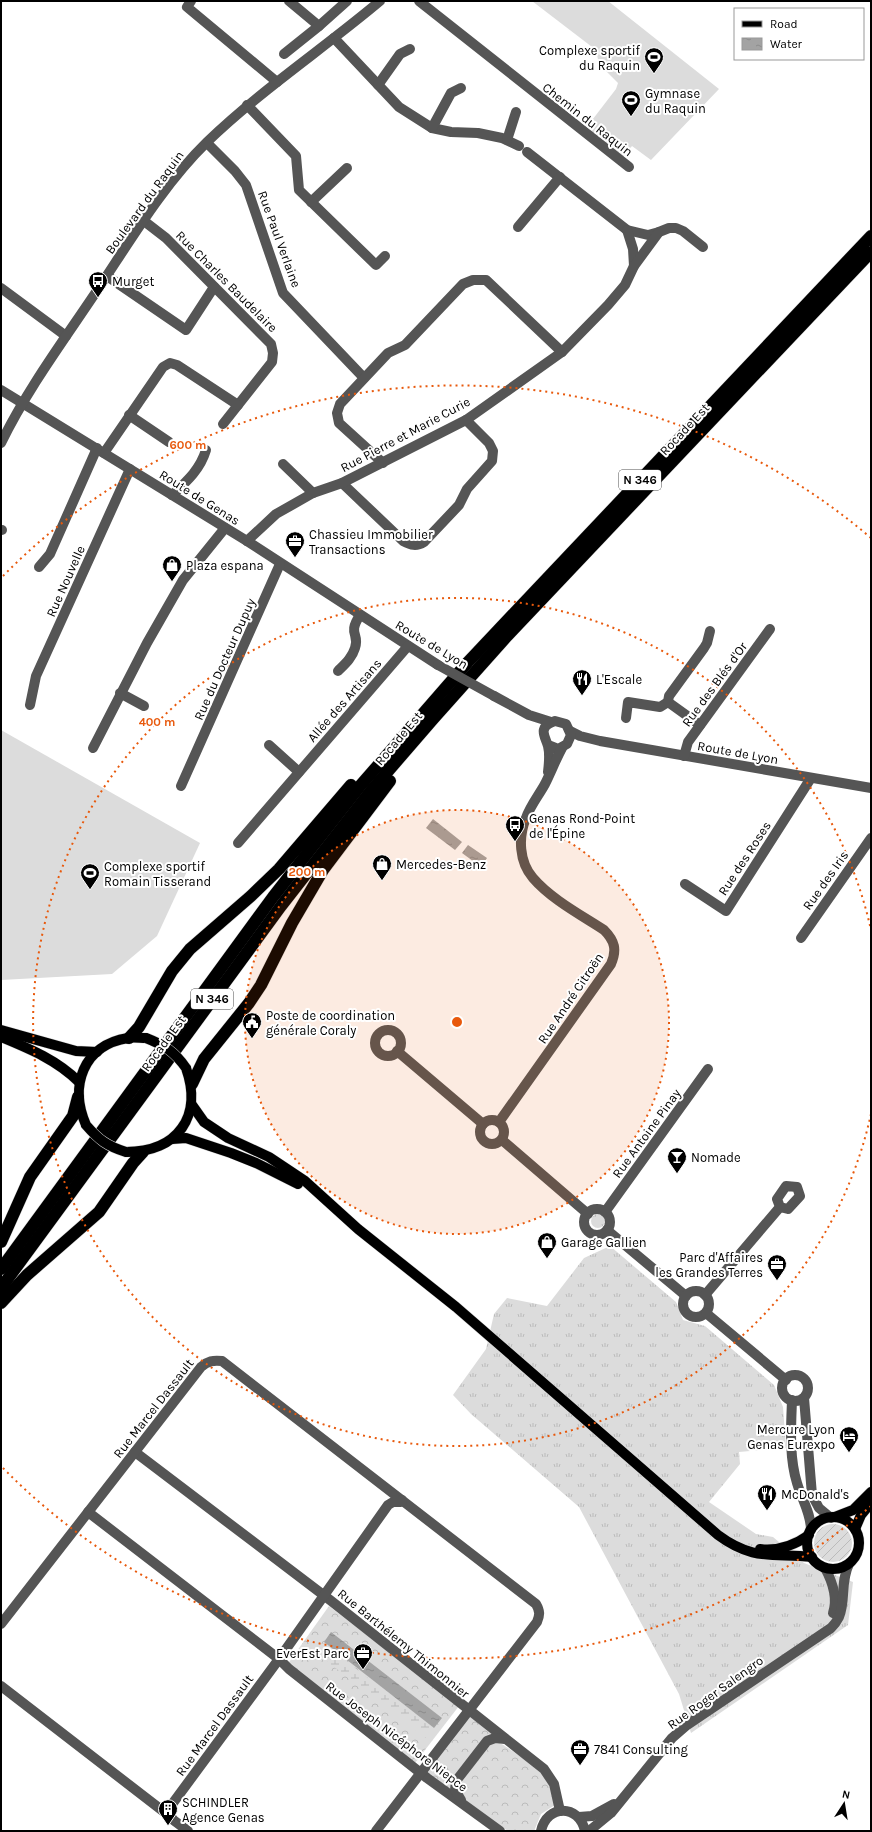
<svg xmlns="http://www.w3.org/2000/svg" width="872" height="1832" viewBox="0 0 872 1832" font-family="Karla,sans-serif">
<defs>
<pattern id="grass-tufts" width="24" height="20" patternUnits="userSpaceOnUse"><rect width="24" height="20" fill="#dcdcdc"/><path d="M3 7l-1-3M5 7V3M7 7l1-3M15 17l-1-3M17 17v-4M19 17l1-3" fill="none" stroke="#bbb"/></pattern>
<pattern id="forest-crowns" width="20" height="18" patternUnits="userSpaceOnUse"><rect width="20" height="18" fill="#dcdcdc"/><path d="M2 6a3 3 0 1 1 6 0M12 15a3 3 0 1 1 6 0" fill="none" stroke="#bbb"/></pattern>
<pattern id="wetland-marsh" width="20" height="14" patternUnits="userSpaceOnUse"><rect width="20" height="14" fill="#dcdcdc"/><path d="M1 5h8M5 5V1M11 12h8M15 12V8" fill="none" stroke="#bbb"/></pattern>
<pattern id="garden-furrows" width="10" height="10" patternUnits="userSpaceOnUse"><rect width="10" height="10" fill="#dcdcdc"/><path d="M-1 1l2-2M0 10L10 0M9 11l2-2" fill="none" stroke="#bbb"/></pattern>
<pattern id="water-ripples" width="26" height="14" patternUnits="userSpaceOnUse"><rect width="26" height="14" fill="#a3a3a3"/><path d="M2 4q2-2 4 0t4 0M15 11q2-2 4 0t4 0" fill="none" stroke="#8b8b8b"/></pattern>
</defs>
<rect width="100%" height="100%" fill="#fff"/>
<g fill="url(#grass-tufts)">
<circle cx="598" cy="1221" r="7"/>
<path d="M610 1246 676 1302 683 1320 705 1326 774 1385 783 1407 786 1448 739 1452 740 1464 709 1502 756 1534 773 1537 804 1563 853 1582 848 1625 691 1733 679 1694 579 1507 471 1414 453 1395 486 1349 494 1314 507 1298 547 1306 584 1258Z"/>
</g>
<g fill="url(#forest-crowns)">
<path d="M329 1606 459 1706 415 1763 287 1665Z"/>
<path d="M469 1714 495 1734 450 1792 425 1772Z"/>
<path d="M498 1742C508 1747 546 1773 550 1783 552 1789 553 1798 555 1805L541 1814 534 1831H508L500 1826 464 1799 459 1786 490 1743Z"/>
</g>
<path fill="url(#wetland-marsh)" d="M323 1643 433 1729 426 1738 316 1653Z"/>
<circle fill="url(#garden-furrows)" cx="833" cy="1543" r="19"/>
<g fill="#dcdcdc">
<path d="M532 1H608L719 89 651 160 632 146 623 157 586 128 616 89 618 83 599 64 596 50Z"/>
<path d="M1 730 200 843 157 936 112 974 1 980Z"/>
</g>
<g fill="url(#water-ripples)">
<path d="M433 819 462 842 455 850 426 828Z"/>
<path d="M468 845 487 858 481 867 462 853Z"/>
<path d="M331 1632 442 1718 434 1728 324 1642Z"/>
</g>
<g fill="none" stroke-linecap="round" stroke-linejoin="round">
<g stroke="#dbdbdb" stroke-width="11">
<g id="major">
<path d="M1 1030 76 1051 97 1052"/>
<path d="M1 1037C30 1049 57 1060 79 1082"/>
<path d="M192 1105 204 1122 228 1138 269 1157 305 1181 358 1229 456 1307 718 1535C753 1561 772 1553 812 1557"/>
<path d="M86 1125C69 1086 83 1045 128 1038 133 1037 140 1038 146 1038"/>
<path d="M172 1139 186 1138 231 1153 256 1163 298 1184"/>
<path d="M126 1152C178 1152 203 1116 186 1068"/>
<path d="M835 1517 853 1510 871 1492"/>
<circle cx="833" cy="1543" r="26"/>
<path d="M855 1529 861 1515 871 1503"/>
<path d="M760 1549C778 1551 795 1545 809 1535"/>
</g>
</g>
<g stroke="#dbdbdb" stroke-width="13">
<g id="highway">
<path d="M129 1038 139 1027 172 971 190 949 251 896 279 869 351 785"/>
<path d="M192 1084 204 1059 249 1003 261 985 292 923 323 870 390 781"/>
<path d="M1 1242 30 1177 73 1116 78 1097"/>
<path d="M1 1269 273 897 360 786 468 662 871 236"/>
<path d="M1 1288 281 906 370 792 433 719 507 636 871 252"/>
<path d="M1 1303 27 1275 99 1212 133 1163 143 1152"/>
</g>
</g>
<g stroke="#555" stroke-width="10">
<path d="M191 1 187 7 277 82"/>
<path d="M289 1 319 26 347 1"/>
<path d="M419 1 629 167"/>
<path d="M334 38 399 107 432 128 451 132 478 133 502 138 519 146"/>
<path d="M284 54 319 26"/>
<path d="M378 85 400 54 410 49"/>
<path d="M247 105 296 156 299 190 376 265 385 256"/>
<path d="M432 128 451 93 461 88"/>
<path d="M507 140 516 112"/>
<path d="M207 143 235 171 246 185 283 293 364 378"/>
<path d="M527 152 627 230 648 235 659 232"/>
<path d="M311 202 347 168"/>
<path d="M144 221 166 238 271 344 273 353 272 362 223 424"/>
<path d="M518 227 560 177"/>
<path d="M627 230 633 249 634 266"/>
<path d="M107 276 186 330 214 287"/>
<path d="M1 288 66 336"/>
<path d="M1 390 247 541 438 665"/>
<path d="M129 415 169 442"/>
<path d="M1 443C27 390 61 344 94 295 129 243 162 186 207 142 261 90 323 49 380 1"/>
<path d="M104 453 163 367 170 363 177 365 238 405"/>
<path d="M383 463 339 423 337 413 340 404 388 353 405 345 463 284 473 280H486L562 352"/>
<path d="M283 464 313 493"/>
<path d="M342 483 403 541C411 545 416 547 424 542L459 505 467 489 492 461 493 451 489 443 466 420"/>
<path d="M172 495C186 482 200 470 206 450"/>
<path d="M1 530H2"/>
<path d="M247 541 276 514 313 493 342 483 466 420 562 352 608 305 625 285 634 266 659 232 669 228H676L683 231 703 247"/>
<path d="M39 567 50 554 97 448"/>
<path d="M338 671C345 664 352 658 355 648 360 633 347 635 360 615"/>
<path d="M120 693 144 706"/>
<path d="M494 696 529 715 551 722"/>
<path d="M30 705 36 676 130 469"/>
<path d="M626 718 628 702 660 707 668 702"/>
<path d="M700 725 668 702 669 696 704 648 707 643 710 631"/>
<path d="M570 731 580 736 600 741 871 788"/>
<path d="M269 745 299 772"/>
<path d="M548 745 558 749 567 744 571 735 566 724 555 721C537 727 545 736 548 746 550 754 549 764 548 772"/>
<path d="M93 748 147 643 183 580 225 528"/>
<path d="M684 756 688 742 770 629"/>
<path d="M181 786 280 564"/>
<path d="M238 843 408 646"/>
<path d="M685 884 726 911 811 778"/>
<path d="M801 938 871 838"/>
<circle cx="388" cy="1043" r="13"/>
<path d="M397 1051 483 1124"/>
<circle cx="492" cy="1132" r="12"/>
<path d="M499 1122 611 964C617 950 615 941 604 930 581 915 551 899 533 878 519 862 518 837 526 818 530 806 539 795 545 784 551 772 556 759 562 748"/>
<path d="M502 1140 588 1214"/>
<circle cx="597" cy="1222" r="13"/>
<path d="M605 1212 708 1069"/>
<path d="M607 1230 686 1296"/>
<circle cx="696" cy="1304" r="13"/>
<path d="M705 1295 780 1207 788 1209 800 1196 797 1187 786 1186 777 1199 780 1207"/>
<path d="M706 1313 786 1380"/>
<circle cx="795" cy="1388" r="13"/>
<path d="M804 1398 812 1495 819 1508 831 1518"/>
<path d="M792 1400C791 1428 789 1457 797 1483 802 1500 811 1513 811 1530"/>
<path d="M135 1452 330 1600 544 1769 554 1784 560 1811"/>
<path d="M88 1512 279 1659 289 1669 427 1778 500 1831"/>
<path d="M825 1568C832 1581 838 1598 833 1613"/>
<path d="M1 1624 201 1367C208 1361 213 1360 222 1361L536 1604C540 1611 540 1615 537 1622L376 1831"/>
<path d="M1 1686 172 1818"/>
<path d="M461 1800 455 1790 456 1781 487 1741 495 1738 505 1739"/>
<path d="M579 1817 592 1816 614 1804"/>
<path d="M188 1831 172 1819 168 1813 170 1807 279 1659 388 1505 393 1502H401L402 1500"/>
<path d="M541 1831C547 1804 579 1804 585 1831"/>
<path d="M589 1831 611 1813 672 1738 687 1725 831 1628C834 1625 837 1621 839 1617 846 1601 840 1582 849 1564"/>
</g>
<use href="#major" stroke="#000" stroke-width="10"/>
<use href="#highway" stroke="#000" stroke-width="12"/>
<g stroke="#dbdbdb" stroke-width="11" stroke-linecap="butt">
<g id="major-bridge">
<path d="M146 1038C164 1045 175 1052 186 1068"/>
<path d="M86 1125C99 1140 107 1146 126 1152"/>
</g>
</g>
<path stroke="#555" stroke-width="10" d="M438 665 494 696"/>
<use href="#major-bridge" stroke="#000" stroke-width="10"/>
</g>
<circle cx="457" cy="1022" r="212" fill="#e8590c" fill-opacity=".12"/>
<g fill="none" stroke="#e8590c" stroke-width="2" stroke-dasharray="2 4">
<circle cx="457" cy="1022" r="212"/>
<path d="M871 1114A424 424 0 1 1 871 930"/>
<path d="M871 1506A637 637 0 0 1 3 1468M3 576A637 637 0 0 1 871 538"/>
</g>
<defs>
<g id="stadium-pin" transform="scale(1)"><path d="M0 17L-7.5 6A9.5 9.5 0 1 1 7.5 6Z" fill="#000" stroke="#fff"/><path d="M0-5a6.5 5 0 1 0 0 10a6.5 5 0 1 0 0-10ZM-3.5-1.8h7v3.6h-7Z" fill="#fff"/></g>
<g id="bus-pin" transform="scale(1)"><path d="M0 17L-7.5 6A9.5 9.5 0 1 1 7.5 6Z" fill="#000" stroke="#fff"/><path d="M-5-6H5V4H4V6H2V4H-2V6H-4V4H-5ZM-3.5-4V0h7V-4ZM-3.5 1.2v1.5H-2V1.2ZM2 1.2v1.5H3.5V1.2Z" fill="#fff"/></g>
<g id="office-pin" transform="scale(1)"><path d="M0 17L-7.5 6A9.5 9.5 0 1 1 7.5 6Z" fill="#000" stroke="#fff"/><path d="M-6-3h4V-5.5h4V-3h4V5H-6ZM-1-4.5V-3h2v-1.5ZM-6 0V1H6V0Z" fill="#fff"/></g>
<g id="shop-pin" transform="scale(1)"><path d="M0 17L-7.5 6A9.5 9.5 0 1 1 7.5 6Z" fill="#000" stroke="#fff"/><path d="M-5-2.5h2.3a2.7 3.5 0 0 1 5.4 0H5L5.5 6h-11ZM-1.5-2.5h3a1.5 2.3 0 0 0-3 0Z" fill="#fff"/></g>
<g id="restaurant-pin" transform="scale(1)"><path d="M0 17L-7.5 6A9.5 9.5 0 1 1 7.5 6Z" fill="#000" stroke="#fff"/><path d="M-5-6h1v4h1v-4h1v4h1v-4h1v5L-1.5 .5V6h-2V.5L-5-1ZM5-6V6H3V1.5H1.5Q1.5-4 5-6Z" fill="#fff"/></g>
<g id="civic-pin" transform="scale(1)"><path d="M0 17L-7.5 6A9.5 9.5 0 1 1 7.5 6Z" fill="#000" stroke="#fff"/><path d="M-.6-6.5H3V-4.5H.6V-3L4-1V1h2V6H-6V1h2V-1L-.6-3ZM-1.2 2.5V6h2.4V2.5Z" fill="#fff"/></g>
<g id="bar-pin" transform="scale(1)"><path d="M0 17L-7.5 6A9.5 9.5 0 1 1 7.5 6Z" fill="#000" stroke="#fff"/><path d="M-6-5H6L.8 .8V4.5H3.5V6h-7V4.5H-.8V.8Z" fill="#fff"/></g>
<g id="hotel-pin" transform="scale(1)"><path d="M0 17L-7.5 6A9.5 9.5 0 1 1 7.5 6Z" fill="#000" stroke="#fff"/><path d="M-6-4.5h1.5V1H6V5H4.5V3h-9V5H-6ZM-4 0a1.8 1.8 0 1 1 3.6 0ZM.5 0V-2.5h3Q6-2.5 6 0Z" fill="#fff"/></g>
<g id="building-pin" transform="scale(1)"><path d="M0 17L-7.5 6A9.5 9.5 0 1 1 7.5 6Z" fill="#000" stroke="#fff"/><path d="M-4-6H4V6H1V3H-1V6H-4ZM-2.5-4.3h1.7v1.8h-1.7ZM.8-4.3h1.7v1.8H.8ZM-2.5-1h1.7V.8h-1.7ZM.8-1h1.7V.8H.8Z" fill="#fff"/></g>
</defs>
<g fill-rule="evenodd">
<use href="#stadium-pin" x="654" y="57"/>
<use href="#stadium-pin" x="631" y="100"/>
<use href="#bus-pin" x="98" y="281"/>
<use href="#office-pin" x="295" y="541"/>
<use href="#shop-pin" x="172" y="565"/>
<use href="#restaurant-pin" x="582" y="679"/>
<use href="#bus-pin" x="515" y="825"/>
<use href="#shop-pin" x="382" y="864"/>
<use href="#stadium-pin" x="90" y="873"/>
<use href="#civic-pin" x="252" y="1022"/>
<use href="#bar-pin" x="677" y="1157"/>
<use href="#shop-pin" x="547" y="1242"/>
<use href="#office-pin" x="777" y="1264"/>
<use href="#hotel-pin" x="849" y="1436"/>
<use href="#restaurant-pin" x="767" y="1494"/>
<use href="#office-pin" x="363" y="1653"/>
<use href="#office-pin" x="580" y="1749"/>
<use href="#building-pin" x="168" y="1809"/>
</g>
<g text-anchor="middle" stroke-width="4" stroke-linejoin="round" paint-order="stroke">
<g fill="#fff" stroke="#4c4c4c" stroke-width="1">
<rect x="619" y="470" width="42" height="20" rx="3"/>
<rect x="191" y="989" width="42" height="20" rx="3"/>
</g>
<g font-size="12" font-weight="bold" fill="#000">
<text x="640" y="484">N 346</text>
<text x="212" y="1003">N 346</text>
</g>
<g font-size="13" fill="#000" stroke="#fff" text-anchor="start">
<text x="640" y="55" text-anchor="end">Complexe sportif<tspan x="640" dy="15">du Raquin</tspan></text>
<text x="645" y="98">Gymnase<tspan x="645" dy="15">du Raquin</tspan></text>
<text x="112" y="286">Murget</text>
<text x="309" y="539">Chassieu Immobilier<tspan x="309" dy="15">Transactions</tspan></text>
<text x="186" y="570">Plaza espana</text>
<text x="596" y="684">L'Escale</text>
<text x="529" y="823">Genas Rond-Point<tspan x="529" dy="15">de l'Épine</tspan></text>
<text x="396" y="869">Mercedes-Benz</text>
<text x="104" y="871">Complexe sportif<tspan x="104" dy="15">Romain Tisserand</tspan></text>
<text x="266" y="1020">Poste de coordination<tspan x="266" dy="15">générale Coraly</tspan></text>
<text x="691" y="1162">Nomade</text>
<text x="561" y="1247">Garage Gallien</text>
<text x="763" y="1262" text-anchor="end">Parc d'Affaires<tspan x="763" dy="15">les Grandes Terres</tspan></text>
<text x="835" y="1434" text-anchor="end">Mercure Lyon<tspan x="835" dy="15">Genas Eurexpo</tspan></text>
<text x="781" y="1499">McDonald's</text>
<text x="349" y="1658" text-anchor="end">EverEst Parc</text>
<text x="594" y="1754">7841 Consulting</text>
<text x="182" y="1807">SCHINDLER<tspan x="182" dy="15">Agence Genas</tspan></text>
</g>
<g font-size="13" fill="#000" stroke="#fff">
<text transform="translate(588 119) rotate(38)" y="5">Chemin du Raquin</text>
<text transform="translate(144 202) rotate(-54)" y="5">Boulevard du Raquin</text>
<text transform="translate(280 239) rotate(70)" y="5">Rue Paul Verlaine</text>
<text transform="translate(227 281) rotate(45)" y="5">Rue Charles Baudelaire</text>
<text transform="translate(684 429) rotate(-47)" y="5">Rocade Est</text>
<text transform="translate(405 434) rotate(-28)" y="5">Rue Pierre et Marie Curie</text>
<text transform="translate(200 497) rotate(32)" y="5">Route de Genas</text>
<text transform="translate(65 581) rotate(-66)" y="5">Rue Nouvelle</text>
<text transform="translate(432 644) rotate(31)" y="5">Route de Lyon</text>
<text transform="translate(224 659) rotate(-66)" y="5">Rue du Docteur Dupuy</text>
<text transform="translate(714 684) rotate(-54)" y="5">Rue des Blés d'Or</text>
<text transform="translate(344 700) rotate(-49)" y="5">Allée des Artisans</text>
<text transform="translate(398 738) rotate(-50)" y="5">Rocade Est</text>
<text transform="translate(738 752) rotate(10)" y="5">Route de Lyon</text>
<text transform="translate(744 858) rotate(-57)" y="5">Rue des Roses</text>
<text transform="translate(825 880) rotate(-55)" y="5">Rue des Iris</text>
<text transform="translate(570 998) rotate(-56)" y="5">Rue André Citroën</text>
<text transform="translate(163 1043) rotate(-54)" y="5">Rocade Est</text>
<text transform="translate(646 1133) rotate(-54)" y="5">Rue Antoine Pinay</text>
<text transform="translate(153 1408) rotate(-52)" y="5">Rue Marcel Dassault</text>
<text transform="translate(404 1643) rotate(39)" y="5">Rue Barthélemy Thimonnier</text>
<text transform="translate(715 1692) rotate(-36)" y="5">Rue Roger Salengro</text>
<text transform="translate(214 1725) rotate(-54)" y="5">Rue Marcel Dassault</text>
<text transform="translate(397 1736) rotate(37)" y="5">Rue Joseph Nicéphore Niepce</text>
</g>
</g>
<circle cx="457" cy="1022" r="6" fill="#e8590c" stroke="#fff" stroke-width="2"/>
<g font-size="12" text-anchor="middle" font-weight="bold" fill="#e8590c" stroke="#fff" stroke-width="4" stroke-linejoin="round" paint-order="stroke">
<text x="188" y="449">600 m</text>
<text x="157" y="726">400 m</text>
<text x="307" y="876">200 m</text>
</g>
<rect width="872" height="1832" fill="none" stroke="#000000" stroke-width="4"/>
<rect x="734" y="8" width="130" height="52" fill="#ffffff" stroke="#999999"/>
<rect x="742" y="21" width="20" height="6" fill="#000000" stroke="#999999"/>
<text x="770" y="28" font-size="12" fill="#000000">Road</text>
<rect x="742" y="38" width="20" height="12" fill="url(#water-ripples)" stroke="#999999"/>
<text x="770" y="48" font-size="12" fill="#000000">Water</text>
<g transform="translate(844 1804) rotate(12)" stroke="#ffffff" stroke-width="3" paint-order="stroke">
<path d="M0-3L7 15L0 10L-7 15Z" fill="#000000"/>
<text y="-6" font-size="11" font-weight="bold" text-anchor="middle" fill="#000000">N</text>
</g>
</svg>
